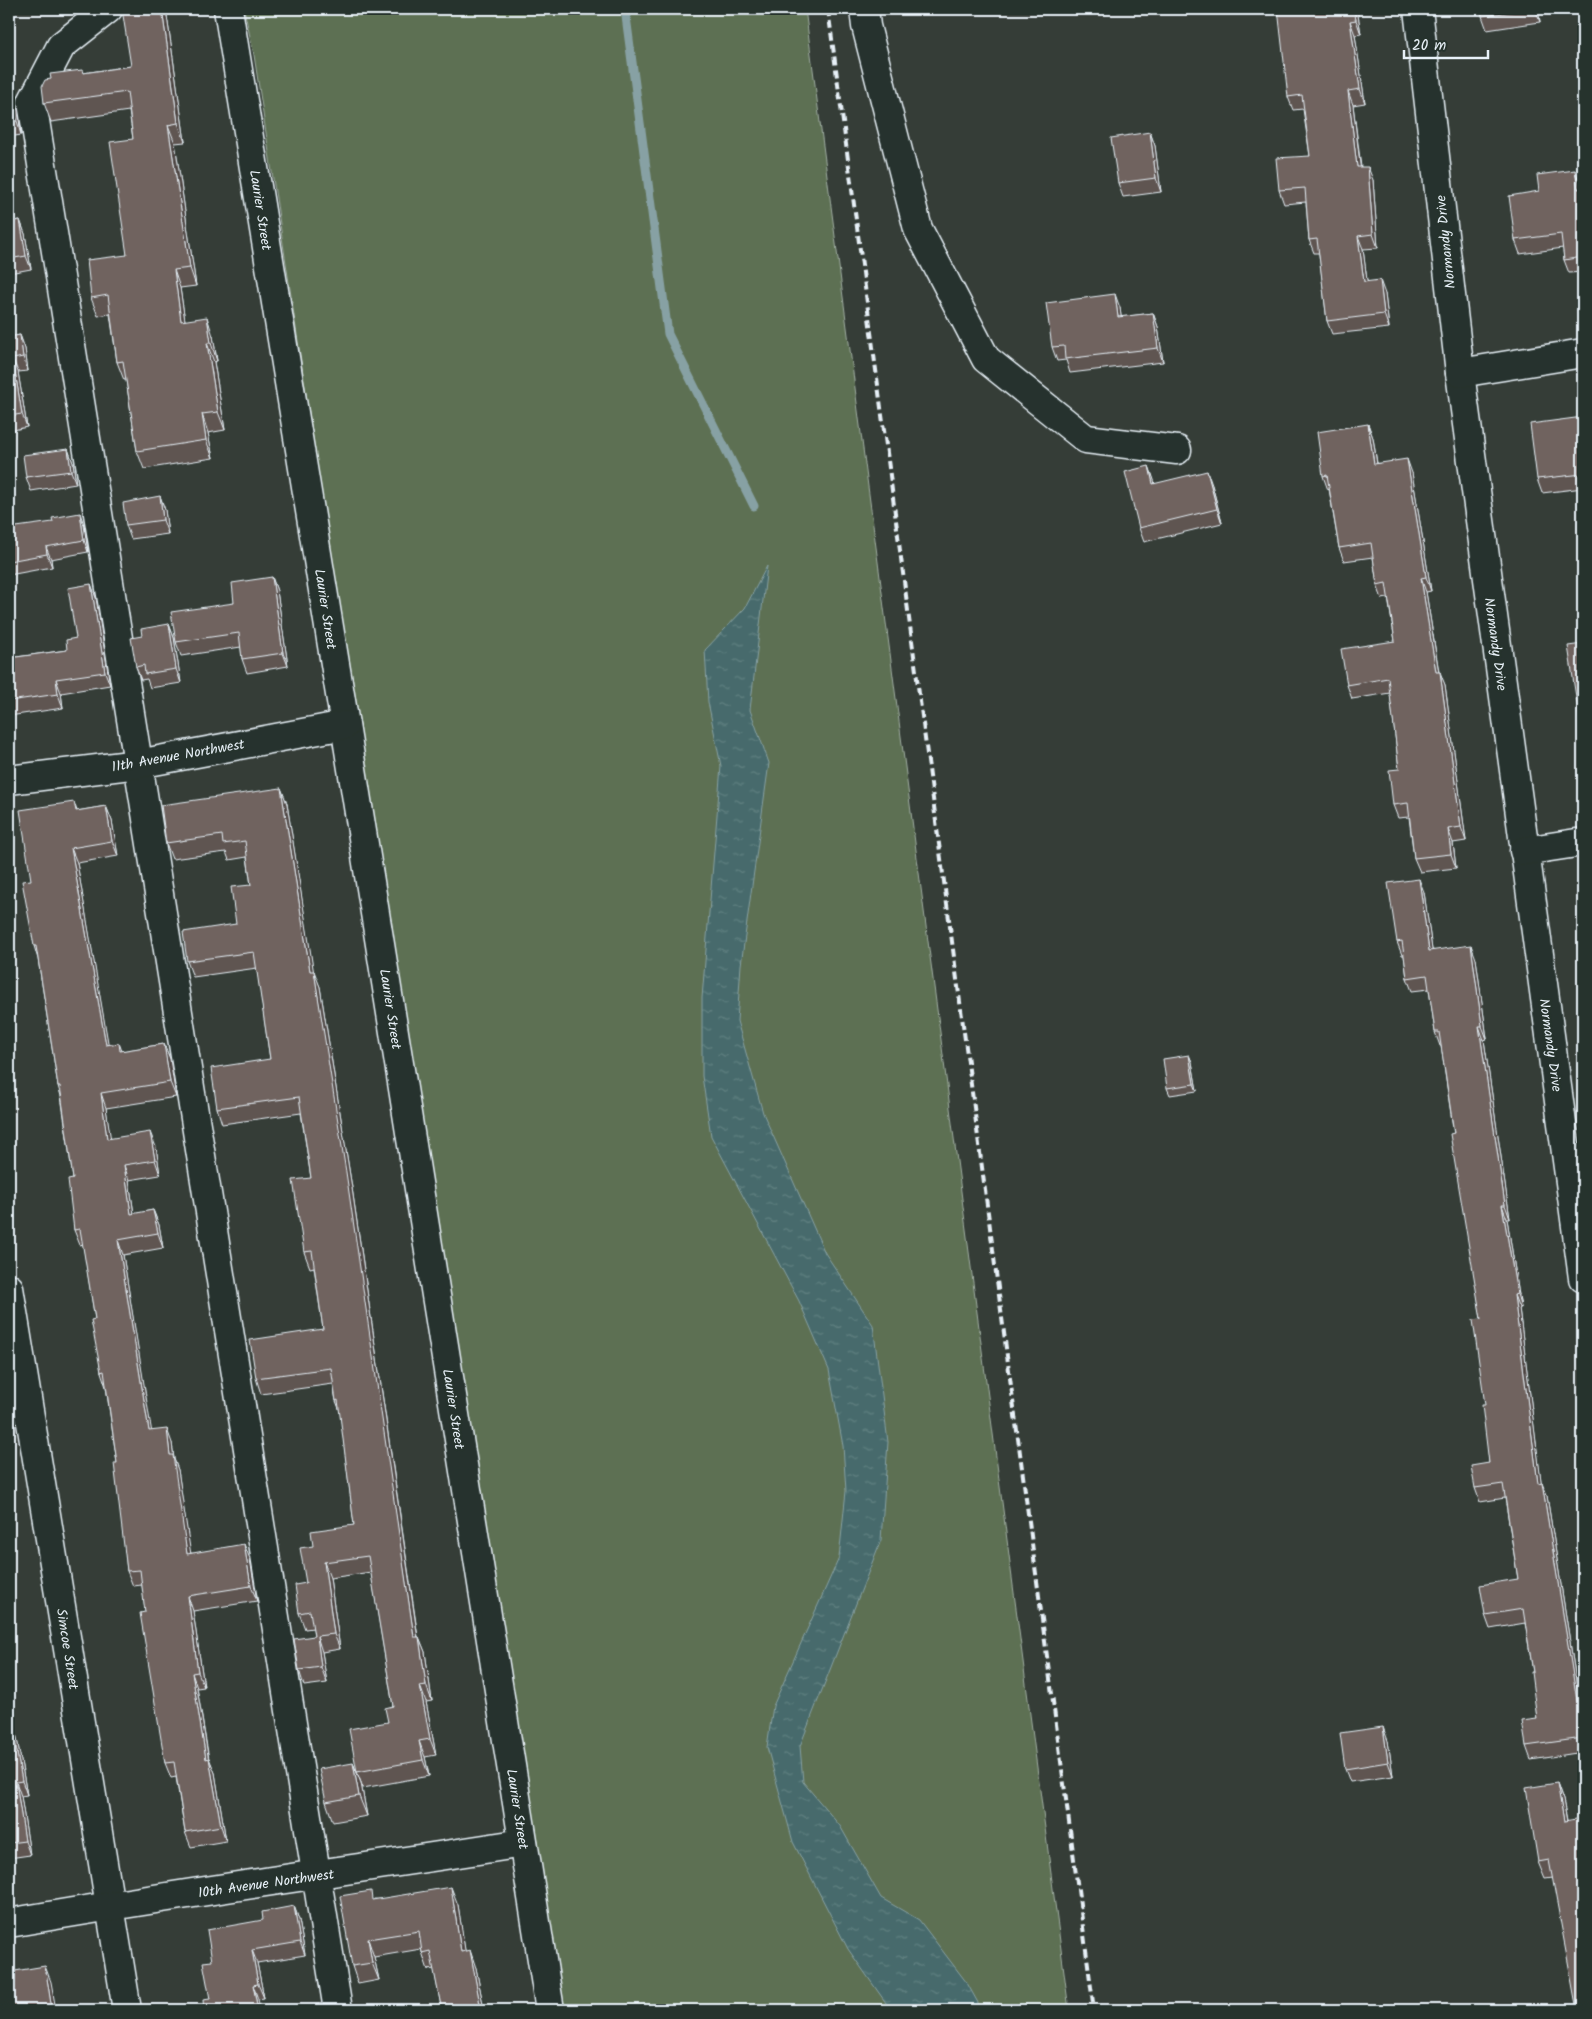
<svg xmlns="http://www.w3.org/2000/svg" width="1592" height="2019" viewBox="0 0 1592 2019" font-family="Kalam,sans-serif">
<defs>
<pattern id="water-ripples" width="26" height="14" patternUnits="userSpaceOnUse" patternTransform="scale(1.25)"><rect width="26" height="14" fill="#476b6c"/><path d="M2 4q2-2 4 0t4 0M15 11q2-2 4 0t4 0" fill="none" stroke="#628182"/></pattern>
</defs>
<rect width="100%" height="100%" fill="#353d37"/>
<filter id="ink" filterUnits="userSpaceOnUse"><feTurbulence type="fractalNoise" baseFrequency=".02" numOctaves="2"/><feDisplacementMap in="SourceGraphic" scale="10" xChannelSelector="R" yChannelSelector="G"/><feConvolveMatrix kernelMatrix="1 2 1 2 8 2 1 2 1" color-interpolation-filters="sRGB"/></filter>
<g filter="url(#ink)">
<path fill="#5d6f52" stroke="#a2b0a5" d="M244 9H805L1069 2010H563L336 588 254 55Z"/>
<path fill="url(#water-ripples)" stroke="#87a1a4" d="M767 566 750 710 769 763 741 965 737 1021 763 1113 825 1253 873 1325 888 1442 881 1540 800 1746 803 1782 840 1826 881 1898 919 1920 967 1983 982 2010H891L848 1949 793 1842 767 1747 773 1706 839 1558 846 1491 843 1446 829 1370 799 1301 711 1136 702 1076V998L721 766 708 702 705 650 745 608Z"/>
<g fill="none" stroke-linecap="round" stroke-linejoin="round">
<path stroke="#87a1a4" stroke-width="9" d="M625 9 668 334 754 506"/>
<g stroke="#e8f1f8" stroke-width="31">
<g id="minor">
<path d="M108 9 61 46 32 102 338 2010"/>
<path d="M228 9 345 725 550 2010"/>
<path d="M864 9 866 26 918 229 986 359 1086 439 1177 450"/>
<path d="M1418 9 1460 373 1583 1278"/>
<path d="M1460 373 1583 353"/>
<path d="M9 780 138 764 345 725"/>
<path d="M1524 851 1583 842"/>
<path d="M9 1288 127 2010"/>
<path d="M9 1923C180 1893 352 1870 523 1843"/>
</g>
</g>
<use href="#minor" stroke="#26332d" stroke-width="28"/>
<path stroke="#e8f1f8" stroke-width="4" stroke-dasharray="8 4" stroke-linecap="butt" d="M828 9 1094 2010"/>
</g>
<g fill="#5f5551" stroke="#e8f1f8">
<path d="M166 9 185 142 175 143 196 286 180 288 185 321 213 336 217 361 214 362 225 430 208 433 213 458 144 469 137 451 126 380H124L117 362 110 314 98 316 91 298 127 255 133 139 129 111 51 122 44 103 51 79 83 73 131 66Z"/>
<path d="M1357 9 1361 34 1355 35 1365 103 1353 105 1361 167 1373 180 1378 248 1363 249 1367 282 1385 294 1389 328 1332 334 1327 321 1319 253H1314L1309 240 1306 202 1284 204 1279 190 1310 156 1303 109 1293 110 1288 97Z"/>
<path d="M1481 9H1538L1540 22 1487 30 1482 16Z"/>
<path d="M9 90 17 103 21 135 9 137Z"/>
<path d="M1150 132 1155 146 1161 192 1123 197 1118 183Z"/>
<path d="M1580 183 1581 188H1583V272L1569 273 1564 260 1563 248 1520 254 1515 240 1539 191Z"/>
<path d="M20 220 25 234 31 269 9 273V222Z"/>
<path d="M1120 308 1121 317 1153 313 1158 327 1163 362 1070 373 1066 360 1057 361 1052 347Z"/>
<path d="M20 335 25 349 28 371 18 372 27 427 9 431V337Z"/>
<path d="M1583 417V488L1542 493 1537 479Z"/>
<path d="M1368 424 1373 438 1377 463 1412 473 1431 591 1426 592 1439 672 1445 685 1466 841 1453 843 1456 868 1420 872 1414 858 1409 817 1398 818 1393 805 1399 769 1390 693 1352 699 1347 685 1395 641 1388 598 1382 599 1377 585 1373 557 1344 561 1339 548 1329 489 1328 490 1323 476Z"/>
<path d="M68 449 73 463 76 484 31 491 26 477Z"/>
<path d="M1149 466 1155 484 1212 485 1222 523 1144 542 1139 528Z"/>
<path d="M160 496 165 510 168 534 131 539 126 525Z"/>
<path d="M84 525 88 552 51 559 52 567 9 575V528Z"/>
<path d="M272 577 277 591 288 666 247 673 242 659 241 647 181 656 176 642Z"/>
<path d="M91 584 96 598 110 685 61 693 63 708 9 716V658L67 650 76 638Z"/>
<path d="M169 624 174 638 181 683 150 688 147 679 141 680 136 667 142 636Z"/>
<path d="M281 788 287 804 313 971 320 987 352 1188 418 1637H419L425 1652 432 1701 426 1702 436 1755 425 1757 429 1776 363 1788 357 1772 388 1722 393 1706 371 1572 330 1578 340 1649 322 1652 327 1683 304 1686 299 1670 314 1636 313 1628 305 1629 299 1613 306 1583 313 1546 354 1525 340 1411 336 1401 333 1384 261 1394 256 1378 323 1329 314 1267 310 1268 304 1252 311 1178 301 1113 222 1124 217 1108 270 1059 257 968 193 977 187 961 236 924 251 885 247 857 229 860 226 852 172 859 166 843Z"/>
<path d="M74 802 77 811 106 806 112 821 118 856 77 863 108 1045 119 1043 122 1051 164 1044 170 1059 176 1097 106 1108 110 1139 156 1147 160 1175 129 1180 134 1214 153 1210 159 1225 163 1248 123 1255 151 1431 172 1443 174 1459 178 1470 190 1553 250 1559 257 1601 193 1611 204 1687 197 1688 209 1759 215 1773 226 1841 191 1847 185 1832 176 1777 171 1778 165 1763 142 1585 133 1586 127 1571 117 1463 106 1387 101 1372 95 1319 83 1244 80 1245 74 1230 73 1179 61 1096 58 1086 38 959 34 946 31 880Z"/>
<path d="M1424 892 1432 950 1476 959 1487 1039 1484 1040 1510 1219H1507L1521 1308H1519L1541 1483 1547 1496 1583 1725V1752L1531 1760 1526 1746 1537 1719 1533 1672 1525 1623 1490 1629 1485 1615 1518 1579 1505 1498 1480 1502 1475 1488 1489 1463 1481 1319 1441 1046H1440L1435 1032 1429 989 1412 991 1407 978 1404 955H1402L1397 942Z"/>
<path d="M1189 1055 1192 1062 1197 1091 1170 1095 1167 1088Z"/>
<path d="M9 1694 27 1795 21 1796 30 1855 9 1858Z"/>
<path d="M1388 1741 1393 1776 1350 1782 1345 1769Z"/>
<path d="M353 1763 361 1783 367 1816 333 1822 326 1802Z"/>
<path d="M1557 1783 1563 1800 1567 1820 1553 1878 1545 1879 1538 1862Z"/>
<path d="M374 1899 458 1905 465 1951 476 1968 484 2010H417L441 2006 434 1969 428 1970 421 1949 374 1957 379 1980 358 1984 352 1966Z"/>
<path d="M294 1906 299 1920 305 1955 257 1963 264 1998 258 1999H210L263 1920Z"/>
</g>
<g fill="#4e4542" stroke="#e8f1f8">
<path d="M162 9H166L185 142 178 123Z"/>
<path d="M1354 9H1357L1361 34 1356 20Z"/>
<path d="M1535 9H1538L1540 22Z"/>
<path d="M1350 21 1355 35 1365 103 1360 89Z"/>
<path d="M12 89 17 103 21 135 17 121Z"/>
<path d="M1348 91 1353 105 1362 181 1357 167Z"/>
<path d="M168 125 175 143 196 286 190 268Z"/>
<path d="M1150 132 1155 146 1161 192 1156 178Z"/>
<path d="M1368 167 1373 180 1378 248 1373 234Z"/>
<path d="M1575 170 1580 183 1583 202 1578 189Z"/>
<path d="M20 220 25 234 31 269 26 256Z"/>
<path d="M1358 236 1363 249 1369 296 1364 282Z"/>
<path d="M174 270 180 288 188 340 181 321Z"/>
<path d="M1380 280 1385 294 1389 328 1384 314Z"/>
<path d="M1115 294 1120 308 1123 331 1118 317Z"/>
<path d="M1153 313 1158 327 1163 362 1158 348Z"/>
<path d="M207 317 213 336 217 361 211 343Z"/>
<path d="M20 335 25 349 28 371 23 357Z"/>
<path d="M207 343 214 362 225 430 218 412Z"/>
<path d="M13 359 18 372 27 427 22 414Z"/>
<path d="M202 414 208 433 213 458 206 440Z"/>
<path d="M1368 424 1373 438 1379 478 1374 464Z"/>
<path d="M68 449 73 463 76 484 71 471Z"/>
<path d="M1407 459 1412 473 1431 591 1426 577Z"/>
<path d="M1149 466 1154 480 1158 498 1153 484Z"/>
<path d="M1207 471 1212 485 1222 523 1217 509Z"/>
<path d="M160 496 165 510 168 534 163 520Z"/>
<path d="M80 513 84 525 88 552 84 540Z"/>
<path d="M46 547 51 559 52 567 47 554Z"/>
<path d="M272 577 277 591 288 666 283 653Z"/>
<path d="M1421 578 1426 592 1441 686 1436 672Z"/>
<path d="M91 584 96 598 110 685 105 672Z"/>
<path d="M169 624 174 638 181 683 176 669Z"/>
<path d="M1440 672 1445 685 1466 841 1461 827Z"/>
<path d="M56 679 61 693 63 708 58 694Z"/>
<path d="M281 788 287 804 316 987 310 971Z"/>
<path d="M106 806 112 821 118 856 112 841Z"/>
<path d="M1448 829 1453 843 1456 868 1451 854Z"/>
<path d="M71 848 77 863 111 1060 106 1045Z"/>
<path d="M1419 879 1424 892 1434 964 1429 951Z"/>
<path d="M1471 945 1476 959 1487 1039 1482 1026Z"/>
<path d="M314 971 320 987 352 1188 420 1653 414 1637Z"/>
<path d="M1479 1026 1484 1040 1510 1219 1505 1205Z"/>
<path d="M164 1044 170 1059 176 1097 170 1082Z"/>
<path d="M1189 1055 1192 1062 1197 1091 1194 1084Z"/>
<path d="M101 1093 106 1108 113 1154 107 1139Z"/>
<path d="M150 1132 156 1147 160 1175 155 1160Z"/>
<path d="M124 1165 129 1180 136 1229 131 1214Z"/>
<path d="M1502 1205 1507 1219 1521 1308 1517 1294Z"/>
<path d="M153 1210 159 1225 163 1248 158 1233Z"/>
<path d="M118 1240 123 1255 154 1446 149 1431Z"/>
<path d="M1514 1295 1519 1308 1543 1497 1538 1484Z"/>
<path d="M167 1429 172 1443 174 1459 178 1470 193 1568 187 1554 170 1455Z"/>
<path d="M1542 1483 1547 1496 1583 1725V1740Z"/>
<path d="M244 1544 250 1559 257 1601 251 1586Z"/>
<path d="M324 1562 330 1578 340 1649 334 1634Z"/>
<path d="M188 1596 193 1611 204 1687 198 1672Z"/>
<path d="M317 1636 322 1652 327 1683 321 1667Z"/>
<path d="M419 1637 425 1652 432 1701 426 1685Z"/>
<path d="M192 1673 197 1688 211 1774 206 1759Z"/>
<path d="M420 1686 426 1702 436 1755 430 1739Z"/>
<path d="M9 1694 27 1795 22 1781 9 1708Z"/>
<path d="M1383 1727 1388 1741 1393 1776 1388 1762Z"/>
<path d="M419 1741 425 1757 429 1776 423 1760Z"/>
<path d="M209 1758 215 1773 226 1841 221 1826Z"/>
<path d="M353 1763 361 1783 367 1816 359 1796Z"/>
<path d="M16 1782 21 1796 30 1855 25 1841Z"/>
<path d="M1557 1783 1563 1800 1570 1838 1564 1821Z"/>
<path d="M451 1887 458 1905 468 1969 461 1952Z"/>
<path d="M294 1906 299 1920 305 1955 300 1942Z"/>
<path d="M368 1939 374 1957 379 1980 372 1963Z"/>
<path d="M252 1950 257 1963 264 1998 258 1984Z"/>
<path d="M470 1950 476 1968 484 2010H481Z"/>
<path d="M45 1966 51 1982 56 2010H52Z"/>
<path d="M253 1985 258 1999 260 2010H258Z"/>
</g>
<g fill="#6f635e" stroke="#e8f1f8">
<path d="M122 9H162L178 123 168 125 190 268 174 270 181 321 207 317 211 343H207L218 412 202 414 206 440 137 451 123 361 117 362 108 295 91 298 87 260 127 255 110 142 133 139 127 92 44 103 42 86 45 80 51 79 50 74 82 70 83 73 131 66Z"/>
<path d="M1278 9H1354L1356 20 1350 21 1360 89 1348 91 1357 167H1368L1373 234 1358 236 1364 282 1380 280 1384 314 1327 321 1317 239 1309 240 1305 188 1279 190 1276 158 1310 156 1302 95 1288 97Z"/>
<path d="M1481 9H1532L1482 16Z"/>
<path d="M12 89 17 121 9 122V90Z"/>
<path d="M1150 132 1156 178 1118 183 1111 138Z"/>
<path d="M1575 170 1578 189 1583 188V257L1564 260 1561 234 1515 240 1509 196 1539 191 1537 175Z"/>
<path d="M20 220 26 256 9 259V222Z"/>
<path d="M1115 294 1118 317 1153 313 1158 348 1065 359 1064 346 1052 347 1046 303Z"/>
<path d="M20 335 23 357 13 359 22 414 9 416V337Z"/>
<path d="M1583 417V474L1537 479 1530 424Z"/>
<path d="M1368 424 1374 464 1407 459 1426 577 1421 578 1436 672H1440L1461 827 1448 829 1451 854 1414 858 1408 803 1393 805 1389 770 1399 769 1388 678 1347 685 1341 649 1395 641 1386 583 1377 585 1371 543 1339 548 1327 475 1323 476 1317 432Z"/>
<path d="M68 449 71 471 26 477 23 455Z"/>
<path d="M1149 466 1153 484 1207 471 1217 509 1139 528 1125 472Z"/>
<path d="M160 496 163 520 126 525 123 503Z"/>
<path d="M80 513 84 540 46 547 47 554 9 561V528L53 522 52 518Z"/>
<path d="M272 577 283 653 242 659 239 633 176 642 171 612 234 603 232 583Z"/>
<path d="M91 584 105 672 56 679 58 694 9 701V658L67 650 66 640 76 638 68 588Z"/>
<path d="M169 624 176 669 145 674 144 665 136 667 131 638 142 636 141 629Z"/>
<path d="M1583 644V742L1568 646Z"/>
<path d="M281 788 310 971H314L346 1172 414 1637H419L426 1685 420 1686 430 1739 419 1741 423 1760 357 1772 349 1729 388 1722 385 1708 393 1706 368 1556 324 1562 334 1634 317 1636 321 1667 299 1670 294 1639 314 1636 310 1611 299 1613 295 1585 306 1583 300 1548 313 1546 311 1531 354 1525 338 1400 336 1401 331 1368 256 1378 250 1340 323 1329 312 1251 304 1252 293 1180 311 1178 299 1097 217 1108 211 1068 270 1059 254 952 187 961 183 932 236 924 231 887 251 885 245 841 223 844 222 835 166 843 161 805Z"/>
<path d="M74 802 76 811 106 806 112 841 71 848 106 1045 119 1043 120 1051 164 1044 170 1082 101 1093 107 1139 150 1132 155 1160 124 1165 131 1214 153 1210 158 1233 118 1240 149 1431 167 1429 170 1455H173L187 1554 244 1544 251 1586 188 1596 198 1672 192 1673 206 1759 209 1758 221 1826 185 1832 174 1762 165 1763 140 1613 145 1612 140 1570 127 1571 114 1463H117L104 1371 101 1372 91 1320 95 1319 80 1229 74 1230 68 1180 73 1179 60 1086H58L36 946H34L22 881 31 880 20 810Z"/>
<path d="M1419 879 1429 951 1471 945 1482 1026H1479L1505 1205H1502L1517 1294 1514 1295 1538 1484 1542 1483 1583 1738 1526 1746 1522 1721 1537 1719 1531 1672H1533L1523 1609 1485 1615 1480 1585 1518 1579 1503 1484 1475 1488 1471 1466 1489 1463 1482 1405H1485L1473 1320 1481 1319 1450 1134 1454 1133 1439 1032H1435L1427 975 1407 978 1402 941 1397 942 1388 883Z"/>
<path d="M1189 1055 1194 1084 1167 1088 1163 1059Z"/>
<path d="M9 1708 22 1781 16 1782 25 1841 9 1843Z"/>
<path d="M1383 1727 1388 1762 1345 1769 1340 1733Z"/>
<path d="M353 1763 359 1796 326 1802 319 1769Z"/>
<path d="M1557 1783 1564 1821 1583 1818V2010H1577L1549 1860 1538 1862 1526 1788Z"/>
<path d="M451 1887 461 1952 470 1950 481 2010H417L441 2006 430 1951 422 1953 419 1931 368 1939 372 1963 352 1966 340 1896 371 1891 372 1900Z"/>
<path d="M294 1906 300 1942 252 1950 258 1984 253 1985 258 2010H204L203 2000 210 1999 203 1962 212 1961 207 1930 263 1920 262 1912Z"/>
<path d="M45 1966 52 2010H9V1972Z"/>
</g>
</g>
<g text-anchor="middle" stroke-width="4.5" stroke-linejoin="round" paint-order="stroke">
<g font-size="14" fill="#e8f1f8" stroke="#26332d">
<text transform="translate(261 210) rotate(81)" y="5">Laurier Street</text>
<text transform="translate(1445 242) rotate(-96)" y="5">Normandy Drive</text>
<text transform="translate(326 609) rotate(81)" y="5">Laurier Street</text>
<text transform="translate(1496 644) rotate(82)" y="5">Normandy Drive</text>
<text transform="translate(178 755) rotate(-10)" y="5">11th Avenue Northwest</text>
<text transform="translate(391 1009) rotate(81)" y="5">Laurier Street</text>
<text transform="translate(1551 1045) rotate(82)" y="5">Normandy Drive</text>
<text transform="translate(454 1409) rotate(81)" y="5">Laurier Street</text>
<text transform="translate(68 1649) rotate(81)" y="5">Simcoe Street</text>
<text transform="translate(518 1809) rotate(81)" y="5">Laurier Street</text>
<text transform="translate(266 1883) rotate(-8)" y="5">10th Avenue Northwest</text>
</g>
</g>
<rect width="1592" height="2019" fill="none" stroke="#26332d" stroke-width="30"/>
<rect x="15" y="15" width="1562" height="1989" fill="none" stroke="#e8f1f8" stroke-width="2" filter="url(#ink)"/>
<path d="M1404 50v8h84v-8" fill="none" stroke="#e8f1f8" stroke-width="2.5"/>
<text x="1412" y="50" font-size="15" fill="#e8f1f8" stroke="#26332d" stroke-width="4" paint-order="stroke">20 m</text>
</svg>
